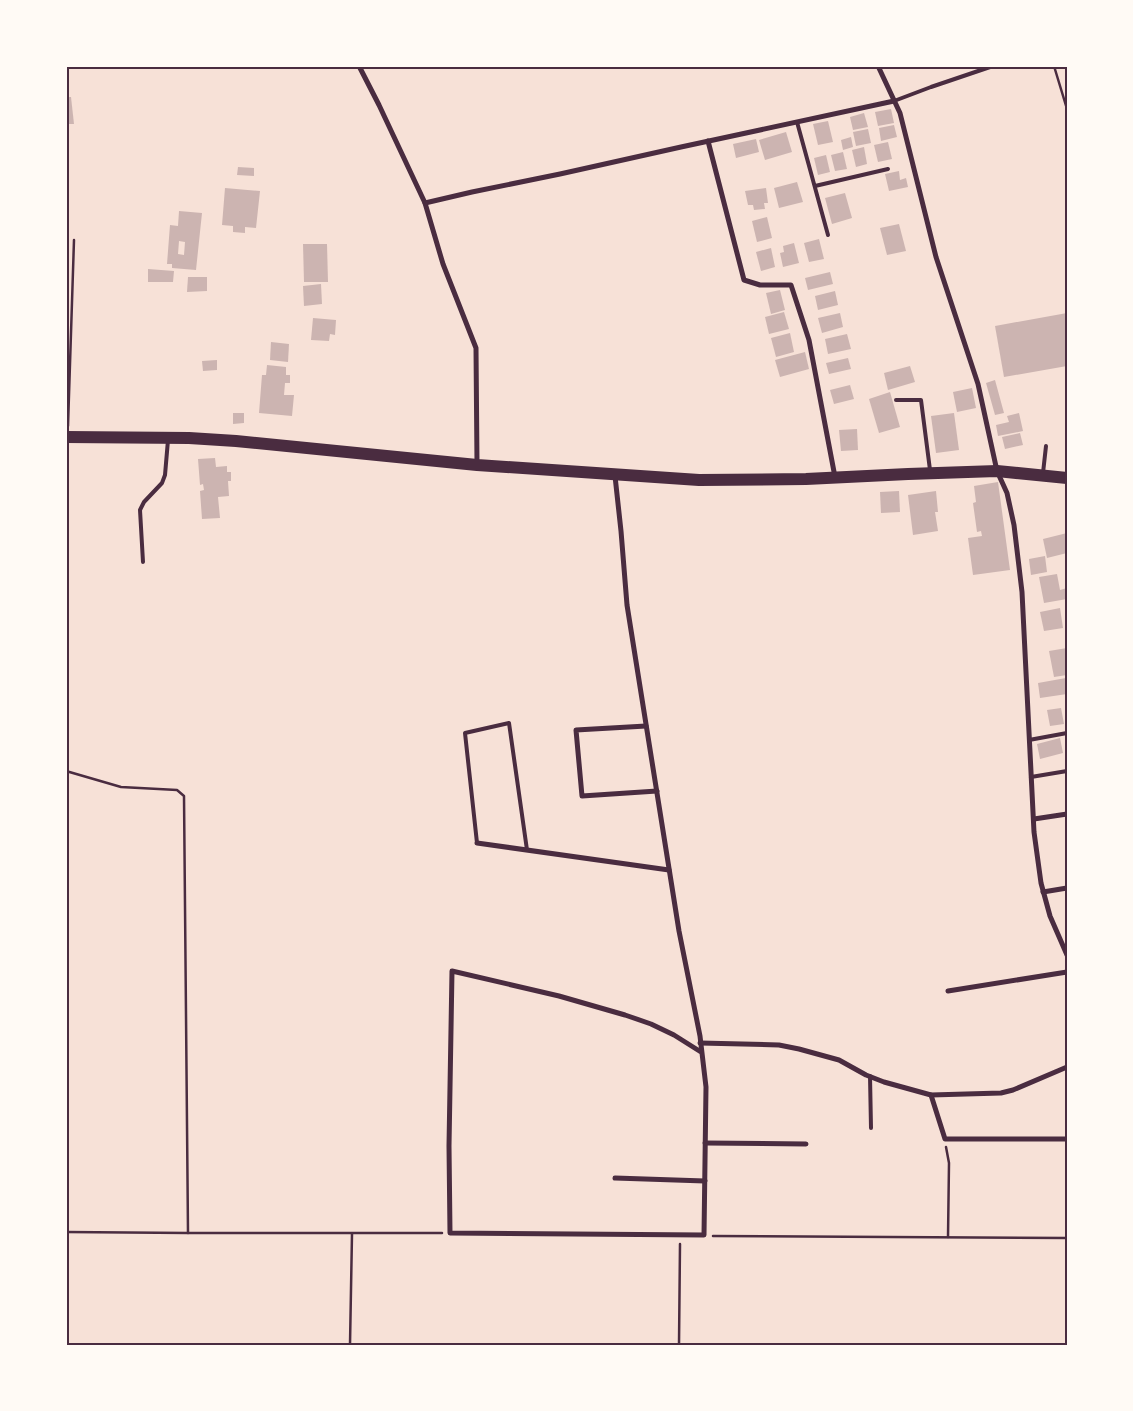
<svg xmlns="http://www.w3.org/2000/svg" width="1133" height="1411" viewBox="0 0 1133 1411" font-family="Poppins,sans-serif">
<rect width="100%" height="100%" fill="#f7e1d7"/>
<g fill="#ccb4b1" fill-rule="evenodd">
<path d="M66 97H71L74 124H66Z"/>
<path d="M891 109 894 123 878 126 875 112Z"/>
<path d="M864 113 868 127 853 130 850 117Z"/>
<path d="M828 121 833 142 818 145 813 124Z"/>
<path d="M894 125 897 137 881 141 879 128Z"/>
<path d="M868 129 871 143 856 146 853 132Z"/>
<path d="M786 132 792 152 765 160 759 140Z"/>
<path d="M851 137 853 147 843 150 841 140Z"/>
<path d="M756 139 759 152 736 158 733 144Z"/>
<path d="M888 142 892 159 878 162 874 145Z"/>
<path d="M864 147 867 164 856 167 852 150Z"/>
<path d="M843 152 847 169 835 171 831 155Z"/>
<path d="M826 155 830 172 818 175 814 158Z"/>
<path d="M238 167 254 168V176L237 175Z"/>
<path d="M899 171 900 180 906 178 908 187 889 191 885 174Z"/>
<path d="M797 182 803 202 779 208 774 188Z"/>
<path d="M225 188 260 191 256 228 245 227V233L233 232V226L222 225Z"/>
<path d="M766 188 768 203H764L765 209 754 210 753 205H748L745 191Z"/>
<path d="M845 193 852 218 832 224 825 198Z"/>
<path d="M179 211 202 213 196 270 172 268V264H167L170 225 178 226ZM179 241 185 242 184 255 178 254Z"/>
<path d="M767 217 772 238 757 242 752 221Z"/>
<path d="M899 224 906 251 887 255 880 228Z"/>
<path d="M819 239 824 259 809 262 804 243Z"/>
<path d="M794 243 799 263 783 267 780 253 784 252 783 246Z"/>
<path d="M303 244H327L328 282H304Z"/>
<path d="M771 248 775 267 761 271 756 252Z"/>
<path d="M148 269 174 271 173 282H148Z"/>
<path d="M830 272 833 284 808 290 805 278Z"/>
<path d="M188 277H207V291L187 292Z"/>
<path d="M321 284 322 304 304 306 303 286Z"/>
<path d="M780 290 785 310 771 314 766 293Z"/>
<path d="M835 291 838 305 818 310 815 296Z"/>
<path d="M784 312 789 329 769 334 765 317Z"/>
<path d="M840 313 843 327 822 333 818 318Z"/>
<path d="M1067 313V366L1004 377 995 326Z"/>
<path d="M313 318 336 320 335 335 330 334 329 341 311 340Z"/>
<path d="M790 333 794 352 776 357 771 338Z"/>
<path d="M847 334 851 349 828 354 825 339Z"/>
<path d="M271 342 289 344 288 362 270 360Z"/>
<path d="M805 352 809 369 780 377 775 360Z"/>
<path d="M848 358 851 369 829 374 826 363Z"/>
<path d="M217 360V370L203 371 202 361Z"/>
<path d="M267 365 286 367V375H290V383H285L284 395H294L292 416 259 413 262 375H266Z"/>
<path d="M910 366 915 382 888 390 884 373Z"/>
<path d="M995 380 1004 413 995 415 986 383Z"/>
<path d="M850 385 854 399 834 404 830 390Z"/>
<path d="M972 388 976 408 957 412 953 392Z"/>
<path d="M890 392 900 427 879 433 869 399Z"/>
<path d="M233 413H244V423L233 424Z"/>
<path d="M954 413 959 450 936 453 931 416Z"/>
<path d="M1019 413 1023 431 998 436 996 425 1009 422 1007 416Z"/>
<path d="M857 429 858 450 841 451 839 430Z"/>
<path d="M1020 433 1023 445 1005 449 1002 437Z"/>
<path d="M215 458 216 467 227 466V472H231V481H228L229 496 218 497 220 518 202 519 200 491 204 490 203 484 200 485 198 459Z"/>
<path d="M998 482 1010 570 973 575 968 538 982 536 981 531 977 532 973 503 976 502 974 486Z"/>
<path d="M899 491 900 512 881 513 880 492Z"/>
<path d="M936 491 938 512H935L938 531 913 535 908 495Z"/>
<path d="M1067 533V553L1047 558 1043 539Z"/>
<path d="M1045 556 1047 572 1031 575 1029 559Z"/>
<path d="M1057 574 1060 590 1067 588V599L1044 603 1039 577Z"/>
<path d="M1060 608 1063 628 1044 631 1040 612Z"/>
<path d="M1067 648V675L1054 677 1049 651Z"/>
<path d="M1066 678 1067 694 1040 698 1038 683Z"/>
<path d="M1061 708 1064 724 1050 726 1047 710Z"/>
<path d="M1060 738 1063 753 1040 759 1037 744Z"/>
</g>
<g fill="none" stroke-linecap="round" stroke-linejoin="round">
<g stroke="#4a2c40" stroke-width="2.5">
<path d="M1054 66 1067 109"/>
<path d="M68 426 74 240"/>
<path d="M66 771 121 787 177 790 184 796 188 1233"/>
<path d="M946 1147 949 1163 948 1237"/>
<path d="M66 1232 188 1233H442"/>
<path d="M713 1236 1067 1238"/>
<path d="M350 1345 352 1234"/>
<path d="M679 1345 680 1244"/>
</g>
<g stroke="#4a2c40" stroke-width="4">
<path d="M894 101 931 87 993 66"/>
<path d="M797 122 828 235"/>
<path d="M815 186 888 169"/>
<path d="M896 400H921L930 470"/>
<path d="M1043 473 1046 446"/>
<path d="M143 562 140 510 144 502 162 483 165 475 168 440"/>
<path d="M1029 740 1067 733"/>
<path d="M1031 777 1067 771"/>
<path d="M477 843 465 733 509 723 527 850"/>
<path d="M870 1076 871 1128"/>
</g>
<g stroke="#4a2c40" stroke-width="5">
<path d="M359 66 379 105 425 203 443 264 476 348 477 464"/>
<path d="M878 66 900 113 936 257 978 384 997 471 1007 493 1014 525 1022 592 1034 832 1041 883 1050 916 1067 955"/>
<path d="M708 141 744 280 760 285H791L809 340 835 477"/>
<path d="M425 203 472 192 560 174 681 147 894 101"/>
<path d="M615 476 621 531 627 605 679 931 700 1036 706 1087 704 1235 450 1233 449 1146 452 971 559 996 625 1015 651 1024 674 1035 701 1052"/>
<path d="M646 726 576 730 582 796 657 791"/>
<path d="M1034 819 1067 814"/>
<path d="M477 843 669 870"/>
<path d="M1043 892 1067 888"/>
<path d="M948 991 1067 972"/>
<path d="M700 1043 779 1045 799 1049 839 1060 866 1075 884 1082 931 1095 1001 1093 1013 1090 1067 1067"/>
<path d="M931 1095 945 1139H1067"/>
<path d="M705 1143 806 1144"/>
<path d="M615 1178 705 1181"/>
</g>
<path stroke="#4a2c40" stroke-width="12" d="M66 437 189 438 236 441 477 465 699 480 806 479 908 474 997 471 1067 478"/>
</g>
<rect width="1133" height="1411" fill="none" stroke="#fffaf5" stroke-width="135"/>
<rect x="68" y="68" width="998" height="1276" fill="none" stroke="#4a2c40" stroke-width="2"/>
</svg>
